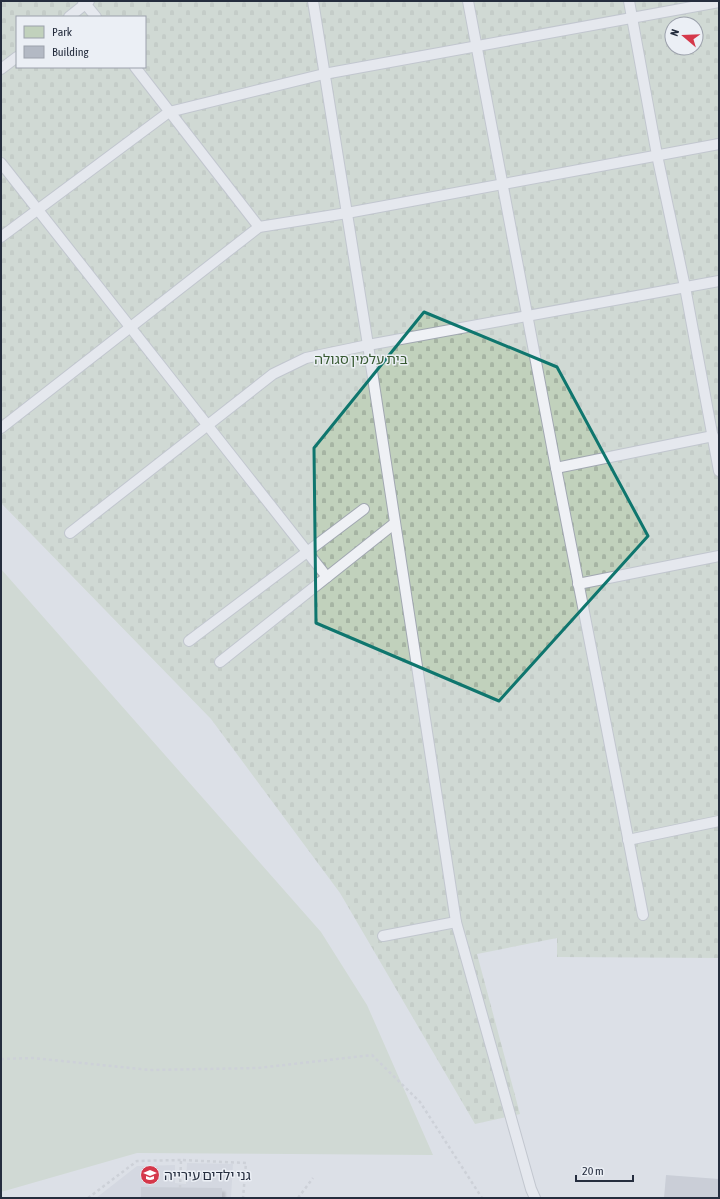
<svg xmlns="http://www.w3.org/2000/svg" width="720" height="1199" viewBox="0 0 720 1199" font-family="'Asap Condensed','Noto Sans Hebrew',sans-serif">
<defs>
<pattern id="cemetery-stones" width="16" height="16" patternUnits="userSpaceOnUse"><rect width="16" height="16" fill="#c1d1bc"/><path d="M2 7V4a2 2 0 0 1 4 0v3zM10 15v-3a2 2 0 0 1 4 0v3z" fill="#a6b4a3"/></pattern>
<filter id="shadow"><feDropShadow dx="3.5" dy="3.5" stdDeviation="1" flood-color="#0004"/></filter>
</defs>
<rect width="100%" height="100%" fill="#dce0e7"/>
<path fill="#cacfd9" d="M187 1163 233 1164 231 1198H96L137 1166 175 1165V1183L186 1184Z"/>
<path fill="#c1d1bc" d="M1 569 321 932 367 1005 433 1155 137 1153 1 1192Z"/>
<path fill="url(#cemetery-stones)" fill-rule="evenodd" d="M1 1H719V958L557 957V938L477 954 520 1114 475 1124 340 893 211 719 1 503ZM17 17H145V67H17ZM672 24H696V48H672Z"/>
<g fill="#b3b9c4" filter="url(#shadow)">
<path d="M666 1175 719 1179V1198H664Z"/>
<path d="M141 1187 222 1188V1198H141Z"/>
</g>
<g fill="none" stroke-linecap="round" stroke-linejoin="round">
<g stroke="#a1a7b1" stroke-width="12">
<g id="service">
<path d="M83 1 96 17"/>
<path d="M313 1 368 345 456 922 531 1189 535 1198"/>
<path d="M468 1 556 468 643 915"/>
<path d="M629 1 657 155 685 287 719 471"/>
<path d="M69 17 89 1"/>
<path d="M135 67 259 227"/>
<path d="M1 69 17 57"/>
<path d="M1 163 327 577"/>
<path d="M1 237 169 112 324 74 719 2"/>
<path d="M1 428 259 227 347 213 719 144"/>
<path d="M556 468 713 436"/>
<path d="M70 533 273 374 306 358 368 345 719 281"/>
<path d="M578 584 719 556"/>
<path d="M189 641 364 509"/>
<path d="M220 662 395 523"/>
<path d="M628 840 719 821"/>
<path d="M383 936 456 922"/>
</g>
</g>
<g stroke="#babec5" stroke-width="2.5" stroke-dasharray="3 3" stroke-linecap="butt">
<path d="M1 1059 33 1058 150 1070 258 1068 372 1055 420 1102 482 1198"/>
<path d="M180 1188 181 1160 246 1163 243 1198"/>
<path d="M88 1198 137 1161 181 1160"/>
<path d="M298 1198 313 1178"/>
</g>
<use href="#service" stroke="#eff1f5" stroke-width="10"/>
</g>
<path d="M0 0H720V1199H0ZM424 312 557 367 648 536 499 701 316 623 314 448Z" fill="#dce0e7" fill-opacity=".55" fill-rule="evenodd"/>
<path fill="none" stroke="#0f766e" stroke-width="3" stroke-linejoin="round" d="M424 312 557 367 648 536 499 701 316 623 314 448Z"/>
<defs>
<g id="school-disc" transform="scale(1)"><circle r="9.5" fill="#d5384a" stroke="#ebeff5"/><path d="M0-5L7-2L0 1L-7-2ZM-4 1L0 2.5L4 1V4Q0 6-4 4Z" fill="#fff"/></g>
</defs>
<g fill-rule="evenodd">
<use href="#school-disc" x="150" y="1175"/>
</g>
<g text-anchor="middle" stroke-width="3" stroke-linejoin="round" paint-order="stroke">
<g font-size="14" fill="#385a32" stroke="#ebeff5">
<text x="361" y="364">בית עלמין סגולה</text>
</g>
<g font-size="14" fill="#252d3e" stroke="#ebeff5" text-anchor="start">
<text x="164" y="1180">גני ילדים עירייה</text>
</g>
</g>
<rect width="720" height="1199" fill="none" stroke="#252d3e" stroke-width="4"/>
<rect x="16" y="16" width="130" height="52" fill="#ebeff5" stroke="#9ca1ac"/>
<rect x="24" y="26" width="20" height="12" fill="#c1d1bc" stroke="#9ca1ac"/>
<text x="52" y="36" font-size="12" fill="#252d3e">Park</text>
<rect x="24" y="46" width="20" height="12" fill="#b3b9c4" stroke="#9ca1ac"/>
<text x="52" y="56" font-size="12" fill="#252d3e">Building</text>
<g transform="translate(684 36) rotate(289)"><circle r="19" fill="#ebeff5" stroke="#9ca1ac"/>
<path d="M0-3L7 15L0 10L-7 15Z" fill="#d5384a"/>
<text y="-6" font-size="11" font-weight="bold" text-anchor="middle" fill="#252d3e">N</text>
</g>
<path d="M576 1175v6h57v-6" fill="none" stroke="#252d3e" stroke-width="2"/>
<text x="582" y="1175" font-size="12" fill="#252d3e" stroke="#ebeff5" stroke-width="3" paint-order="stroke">20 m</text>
</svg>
